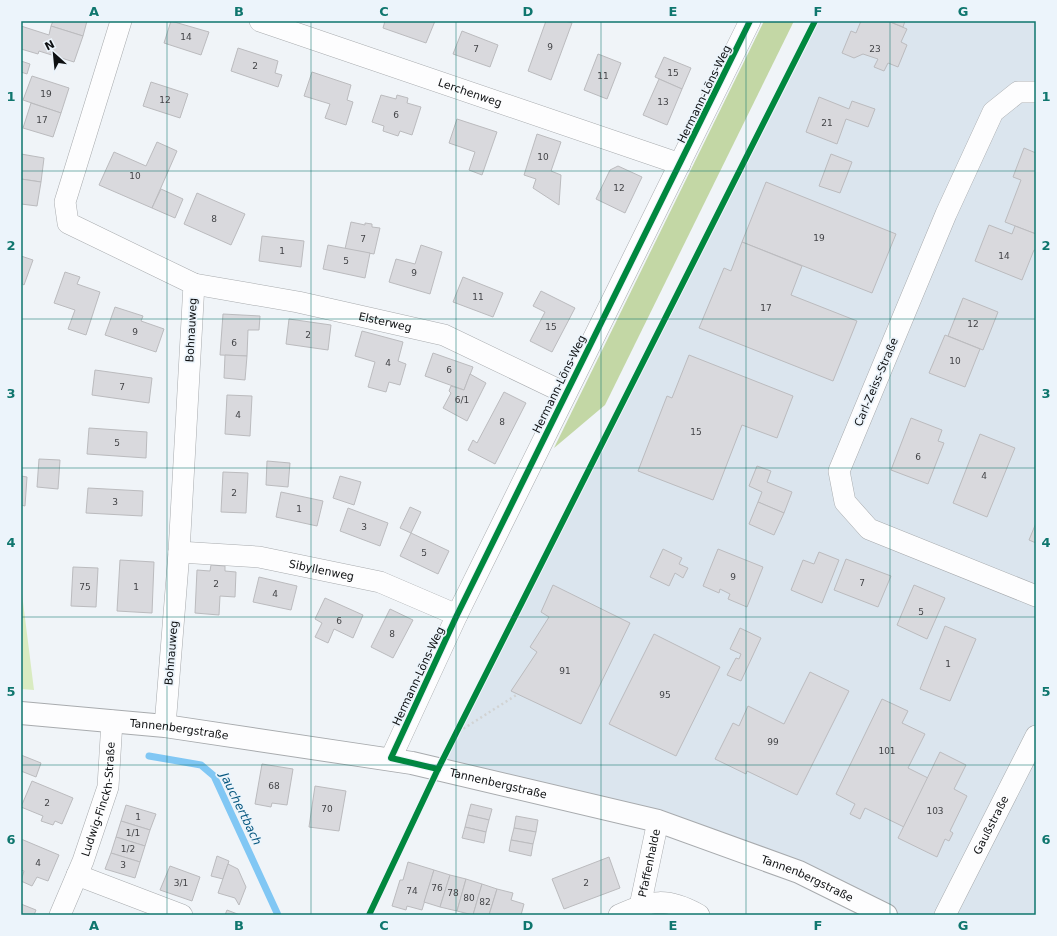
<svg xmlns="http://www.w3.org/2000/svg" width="1057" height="936" viewBox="0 0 1057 936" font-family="'DejaVu Sans',sans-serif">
<rect width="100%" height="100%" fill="#f0f4f8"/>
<path fill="#dbe5ee" d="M815 21H1036V915H886L799 872 438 769Z"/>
<path fill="#d9ebc1" d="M21 586 34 690 21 689Z"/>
<path fill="#c3d7a5" d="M764 21H794L605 405 554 448Z"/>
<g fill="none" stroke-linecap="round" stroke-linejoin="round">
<path stroke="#81c7f4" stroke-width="7" d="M149 756 201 765 214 776 278 915"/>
</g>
<g fill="#d9d9dd" stroke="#bbbbbe">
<path d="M53 21H87L83 36 51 26Z"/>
<path d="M171 21 209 32 201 55 164 43Z"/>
<path d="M385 21H435L426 43 383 28Z"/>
<path d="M546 21H565L572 23 551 80 528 71Z"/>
<path d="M861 21H888L907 29 901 42 907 45 898 67 888 63 884 71 874 67 878 59 863 54 854 58 842 53 851 31 856 33Z"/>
<path d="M888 21H905L903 27Z"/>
<path d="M21 26 49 35 51 26 83 36 74 62 39 51 38 54 21 49Z"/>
<path d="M462 31 498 45 490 67 453 54Z"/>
<path d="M238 48 278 61 275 73 282 75 278 87 231 71Z"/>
<path d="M598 54 621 63 607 99 584 90Z"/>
<path d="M664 57 691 68 682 89 655 77Z"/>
<path d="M21 61 30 64 27 74 21 72Z"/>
<path d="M312 72 351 85 347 100 353 102 346 125 325 118 330 104 304 96Z"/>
<path d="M32 76 69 88 61 113 23 100Z"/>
<path d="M659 79 682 89 667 125 643 115Z"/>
<path d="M151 82 188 94 180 118 143 106Z"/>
<path d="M381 95 396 99 397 95 408 98 407 103 421 107 412 135 400 131 398 136 383 131 384 126 372 122Z"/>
<path d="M819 97 849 109 852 101 875 109 868 127 846 119 837 144 806 132Z"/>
<path d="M31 103 61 113 53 137 23 128Z"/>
<path d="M457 119 497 132 482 175 469 170 475 152 449 143Z"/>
<path d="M537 134 561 142 551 171 561 175 559 205 533 188 536 179 524 175Z"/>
<path d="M157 142 177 151 152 208 99 185 114 152 146 166Z"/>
<path d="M1024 148 1036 153V234L1005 222 1021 180 1013 177Z"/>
<path d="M21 154 44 158 41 182 21 179Z"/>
<path d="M831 154 852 162 840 193 819 186Z"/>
<path d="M618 166 642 177 625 213 596 199 610 170Z"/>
<path d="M21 179 41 182 37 206 21 204Z"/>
<path d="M766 182 896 234 872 293 742 242Z"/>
<path d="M161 189 183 199 175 218 152 208Z"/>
<path d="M197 193 245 214 231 245 184 224Z"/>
<path d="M351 222 365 225V223L372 224V227L380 228 374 254 345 249Z"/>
<path d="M989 225 1012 234 1015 226 1036 234V250H1034L1022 280 975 261Z"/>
<path d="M262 236 304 241 301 267 259 261Z"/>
<path d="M742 242 802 266 791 295 857 321 833 381 699 328 724 268 731 271Z"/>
<path d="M328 245 370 253 365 278 323 269Z"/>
<path d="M421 245 442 252 430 294 389 282 396 259 415 264Z"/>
<path d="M21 256 33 260 24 285 21 283Z"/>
<path d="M65 272 80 277 77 284 100 292 86 335 68 329 75 310 54 303Z"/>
<path d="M463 277 503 293 493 317 453 302Z"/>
<path d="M541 291 575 308 552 352 530 341 545 312 533 306Z"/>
<path d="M963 298 998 312 983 350 948 336Z"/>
<path d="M115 307 143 316 141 321 164 329 156 352 105 335Z"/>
<path d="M223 314 260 316 259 330H248L247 356 220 355Z"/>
<path d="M289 319 331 325 328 350 286 344Z"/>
<path d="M362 331 403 342 398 361 406 364 400 385 389 382 386 392 368 387 375 362 355 356Z"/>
<path d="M945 335 980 349 965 387 929 373Z"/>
<path d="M433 353 473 367 464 390 425 376Z"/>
<path d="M225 355 247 356 245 380 224 378Z"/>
<path d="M689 355 793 396 777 438 742 425 713 500 638 471 667 396 672 398Z"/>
<path d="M95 370 152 378 149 403 92 395Z"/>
<path d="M470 374 486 383 467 421 443 408 451 393 449 391 451 386 464 390Z"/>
<path d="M504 392 526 403 495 464 468 450 473 440 477 443Z"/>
<path d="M227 395 252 396 250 436 225 434Z"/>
<path d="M911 418 942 430 938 441 944 443 928 484 891 470Z"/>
<path d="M89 428 147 432 146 458 87 454Z"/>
<path d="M980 434 1015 448 987 517 953 503Z"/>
<path d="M39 459 60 460 58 489 37 487Z"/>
<path d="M267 461 290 463 288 487 266 485Z"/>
<path d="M757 466 771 471 767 482 792 492 784 513 758 502 762 492 749 486Z"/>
<path d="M223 472 248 473 246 513 221 512Z"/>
<path d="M21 476 27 477 25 506 21 505Z"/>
<path d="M340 476 361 482 354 505 333 498Z"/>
<path d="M88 488 143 491 142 516 86 513Z"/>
<path d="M281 492 323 501 317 526 276 517Z"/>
<path d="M758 502 784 513 774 535 749 524Z"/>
<path d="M410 507 421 512 411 533 400 528Z"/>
<path d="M348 508 388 523 380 546 340 531Z"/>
<path d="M1036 523V543L1029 540Z"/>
<path d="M411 533 449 551 438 574 400 556Z"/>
<path d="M663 549 682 558 679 564 688 568 683 578 675 573 669 586 650 577Z"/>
<path d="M718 549 763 567 747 607 728 599 730 594 720 589 719 593 703 586Z"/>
<path d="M819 552 839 560 822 603 791 590 803 560 814 564Z"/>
<path d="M846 559 891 576 878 607 834 590Z"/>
<path d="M120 560 154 562 152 613 117 611Z"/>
<path d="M211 565 225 566V571L236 572 235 597 220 596 219 615 195 613 197 570 210 571Z"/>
<path d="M73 567 98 568 96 607 71 606Z"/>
<path d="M259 577 297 586 291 610 253 602Z"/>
<path d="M553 585 630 623 581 724 511 691 537 652 530 647 549 617 541 612Z"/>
<path d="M914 585 945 598 927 639 897 625Z"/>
<path d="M325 598 363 615 353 638 334 629 328 643 315 637 322 623 315 619Z"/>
<path d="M390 609 413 620 393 658 371 647Z"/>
<path d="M945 626 976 639 950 701 920 689Z"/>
<path d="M740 628 761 638 741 681 727 675 736 658 739 659 741 654 730 649Z"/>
<path d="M654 634 720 667 676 756 609 724Z"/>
<path d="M810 672 849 691 797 795 747 771 746 774 715 759 733 723 739 726 748 706 784 724Z"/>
<path d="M882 699 908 711 902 723 925 734 908 768 928 778 904 827 865 808 860 819 850 814 855 804 836 794Z"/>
<path d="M940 752 966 765 954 789 967 796 950 831 953 833 949 841 945 839 937 857 898 838Z"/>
<path d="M21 755 41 763 36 777 21 771Z"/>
<path d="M262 764 293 769 287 805 272 803 271 807 255 804Z"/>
<path d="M32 781 73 798 62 824 55 821 53 825 41 821 43 816 21 807Z"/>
<path d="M315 786 346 791 339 831 309 827Z"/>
<path d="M471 804 492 809 489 820 468 815Z"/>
<path d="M126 805 156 814 150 830 121 821Z"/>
<path d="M468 815 489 820 486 832 465 827Z"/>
<path d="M516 816 538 820 536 832 514 828Z"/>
<path d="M121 821 150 830 145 846 116 837Z"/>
<path d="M465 827 486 832 484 843 462 838Z"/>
<path d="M514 828 536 832 533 844 511 840Z"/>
<path d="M116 837 145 846 140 862 111 853Z"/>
<path d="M21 839 59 855 48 881 37 877 32 886 21 881 24 871 21 870Z"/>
<path d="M511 840 533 844 531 856 509 851Z"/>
<path d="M111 853 140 862 135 878 105 869Z"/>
<path d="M217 856 229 861 223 879 211 876Z"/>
<path d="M609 857 620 888 564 909 552 879Z"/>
<path d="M408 862 434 870 422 910 407 906 406 910 392 906 400 880H403Z"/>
<path d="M228 864 238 869 246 887 239 905 235 898 218 893Z"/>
<path d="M170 866 200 877 192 901 160 890Z"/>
<path d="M434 870 450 875 440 907 424 902Z"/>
<path d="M450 875 466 879 457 911 440 907Z"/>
<path d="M466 879 482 884 473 915 457 911Z"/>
<path d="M482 884 497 889 489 915H473Z"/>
<path d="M497 889 513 893 511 900 524 904 521 915H489Z"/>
<path d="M21 904 36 910 34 915H21Z"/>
<path d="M227 910 240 915H225Z"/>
</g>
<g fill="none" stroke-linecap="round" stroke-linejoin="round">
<g stroke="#a8abae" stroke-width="22">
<g id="street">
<path d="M121 21 65 202 68 223 194 284 179 552 165 726"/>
<path id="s1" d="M260 21 680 164"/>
<path d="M1036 92H1018L993 112 946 214 839 471 845 502 869 529 1036 596"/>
<path id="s2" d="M194 284 298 302 444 335 565 393"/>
<path id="s3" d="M179 552 259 557 380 582 457 615"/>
<path d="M391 758 457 615 750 21"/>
<path d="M77 875 182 915"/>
<path id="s4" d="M640 906 658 821"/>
<path id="s5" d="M60 915 83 861 108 787 112 721"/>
<path d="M619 915C651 900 667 897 699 915"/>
<path id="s6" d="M945 915 1036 736"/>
</g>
</g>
<g stroke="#a8abae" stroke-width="24">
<g id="secondary">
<path id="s7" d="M21 713 165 726 412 763 658 821 799 872 886 915"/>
</g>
</g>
<path stroke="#d1d3d3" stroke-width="2.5" stroke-dasharray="2 3" stroke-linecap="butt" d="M455 734 518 694"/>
<use href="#street" stroke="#fdfdfe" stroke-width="21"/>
<use href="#secondary" stroke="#fdfdfe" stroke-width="22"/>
<g stroke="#ecf4fb" stroke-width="8">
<g id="cycleway">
<path d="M438 769 391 758 457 615 750 21"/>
<path d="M369 915 438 769 815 21"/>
</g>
</g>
<use href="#cycleway" stroke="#00873e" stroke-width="6"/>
</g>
<path fill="none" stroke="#0f766e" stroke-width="1" stroke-opacity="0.55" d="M167 21V915M311 21V915M456 21V915M601 21V915M746 21V915M890 21V915M21 171H1036M21 319H1036M21 468H1036M21 617H1036M21 765H1036"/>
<g text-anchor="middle" stroke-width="3.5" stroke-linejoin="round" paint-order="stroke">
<g font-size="9" fill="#434447">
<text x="186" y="40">14</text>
<text x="550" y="50">9</text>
<text x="476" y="52">7</text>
<text x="875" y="52">23</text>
<text x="255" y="69">2</text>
<text x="673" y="76">15</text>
<text x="603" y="79">11</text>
<text x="46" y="97">19</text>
<text x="165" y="103">12</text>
<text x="663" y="105">13</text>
<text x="396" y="118">6</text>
<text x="42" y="123">17</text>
<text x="827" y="126">21</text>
<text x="543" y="160">10</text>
<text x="135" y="179">10</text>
<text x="619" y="191">12</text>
<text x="214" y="222">8</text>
<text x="819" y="241">19</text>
<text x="363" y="242">7</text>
<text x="282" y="254">1</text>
<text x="1004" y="259">14</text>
<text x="346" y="264">5</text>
<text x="414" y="276">9</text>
<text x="478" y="300">11</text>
<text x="766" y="311">17</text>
<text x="973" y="327">12</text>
<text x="551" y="330">15</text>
<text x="135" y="335">9</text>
<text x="308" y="338">2</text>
<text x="234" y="346">6</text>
<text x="955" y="364">10</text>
<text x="388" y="366">4</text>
<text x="449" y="373">6</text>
<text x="122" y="390">7</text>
<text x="462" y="403">6/1</text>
<text x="238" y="418">4</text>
<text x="502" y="425">8</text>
<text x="696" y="435">15</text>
<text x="117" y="446">5</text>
<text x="918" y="460">6</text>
<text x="984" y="479">4</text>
<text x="234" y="496">2</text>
<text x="115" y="505">3</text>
<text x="299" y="512">1</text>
<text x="364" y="530">3</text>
<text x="424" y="556">5</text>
<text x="733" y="580">9</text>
<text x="862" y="586">7</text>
<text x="216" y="587">2</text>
<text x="85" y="590">75</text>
<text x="136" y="590">1</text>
<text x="275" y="597">4</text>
<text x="921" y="615">5</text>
<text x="339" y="624">6</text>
<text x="392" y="637">8</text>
<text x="948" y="667">1</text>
<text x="565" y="674">91</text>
<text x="665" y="698">95</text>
<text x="773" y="745">99</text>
<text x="887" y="754">101</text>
<text x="274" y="789">68</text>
<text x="47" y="806">2</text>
<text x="327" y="812">70</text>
<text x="935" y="814">103</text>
<text x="138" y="820">1</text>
<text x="133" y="836">1/1</text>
<text x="128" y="852">1/2</text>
<text x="38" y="866">4</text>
<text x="123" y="868">3</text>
<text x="181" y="886">3/1</text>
<text x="586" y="886">2</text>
<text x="437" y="891">76</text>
<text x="412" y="894">74</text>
<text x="453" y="896">78</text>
<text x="469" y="901">80</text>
<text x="485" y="905">82</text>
</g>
<g font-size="11" fill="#0e1012" stroke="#ecf4fb">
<text dy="4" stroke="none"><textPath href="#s1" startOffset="222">Lerchenweg</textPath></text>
<text transform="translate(704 94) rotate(-64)" y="4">Hermann-Löns-Weg</text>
<text dy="4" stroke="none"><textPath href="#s2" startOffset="195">Elsterweg</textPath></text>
<text transform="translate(191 330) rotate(-87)" y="4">Bohnauweg</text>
<text transform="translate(876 382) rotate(-67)" y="4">Carl-Zeiss-Straße</text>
<text transform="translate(559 384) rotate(-64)" y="4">Hermann-Löns-Weg</text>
<text dy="4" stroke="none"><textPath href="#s3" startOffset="144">Sibyllenweg</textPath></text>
<text transform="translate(171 653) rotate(-85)" y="4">Bohnauweg</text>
<text transform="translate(418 676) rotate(-65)" y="4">Hermann-Löns-Weg</text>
<text dy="4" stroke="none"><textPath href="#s7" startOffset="159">Tannenbergstraße</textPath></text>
<text dy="4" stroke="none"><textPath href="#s7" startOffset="483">Tannenbergstraße</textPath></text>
<text dy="4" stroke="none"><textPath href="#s5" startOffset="123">Ludwig-Finckh-Straße</textPath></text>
<text dy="4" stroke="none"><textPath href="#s6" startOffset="101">Gaußstraße</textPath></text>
<text dy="4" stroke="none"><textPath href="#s4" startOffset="44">Pfaffenhalde</textPath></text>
<text dy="4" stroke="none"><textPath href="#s7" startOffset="807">Tannenbergstraße</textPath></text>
</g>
<g font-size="12" font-style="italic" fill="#05567e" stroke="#ecf4fb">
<text transform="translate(241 809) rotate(64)" y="4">Jauchertbach</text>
</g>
</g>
<rect width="1057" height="936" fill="none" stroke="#ecf4fb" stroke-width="44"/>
<g transform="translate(54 54) rotate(333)" stroke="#ecf4fb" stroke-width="3" paint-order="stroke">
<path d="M0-3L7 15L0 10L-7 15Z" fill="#0e1012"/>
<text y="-6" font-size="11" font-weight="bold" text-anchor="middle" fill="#0e1012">N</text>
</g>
<rect x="22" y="22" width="1013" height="892" fill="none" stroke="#0f766e" stroke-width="1.5"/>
<g font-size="13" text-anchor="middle" font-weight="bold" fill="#0f766e">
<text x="94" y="16">A</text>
<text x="239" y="16">B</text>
<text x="384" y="16">C</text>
<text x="528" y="16">D</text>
<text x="673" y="16">E</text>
<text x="818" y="16">F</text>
<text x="963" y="16">G</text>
<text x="11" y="101">1</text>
<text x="1046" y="101">1</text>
<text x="11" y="250">2</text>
<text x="1046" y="250">2</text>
<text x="11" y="398">3</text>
<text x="1046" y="398">3</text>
<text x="11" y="547">4</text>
<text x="1046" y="547">4</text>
<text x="11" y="696">5</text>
<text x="1046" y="696">5</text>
<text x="11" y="844">6</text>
<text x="1046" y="844">6</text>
<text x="94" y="930">A</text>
<text x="239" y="930">B</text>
<text x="384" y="930">C</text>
<text x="528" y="930">D</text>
<text x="673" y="930">E</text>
<text x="818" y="930">F</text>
<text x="963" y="930">G</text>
</g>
</svg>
